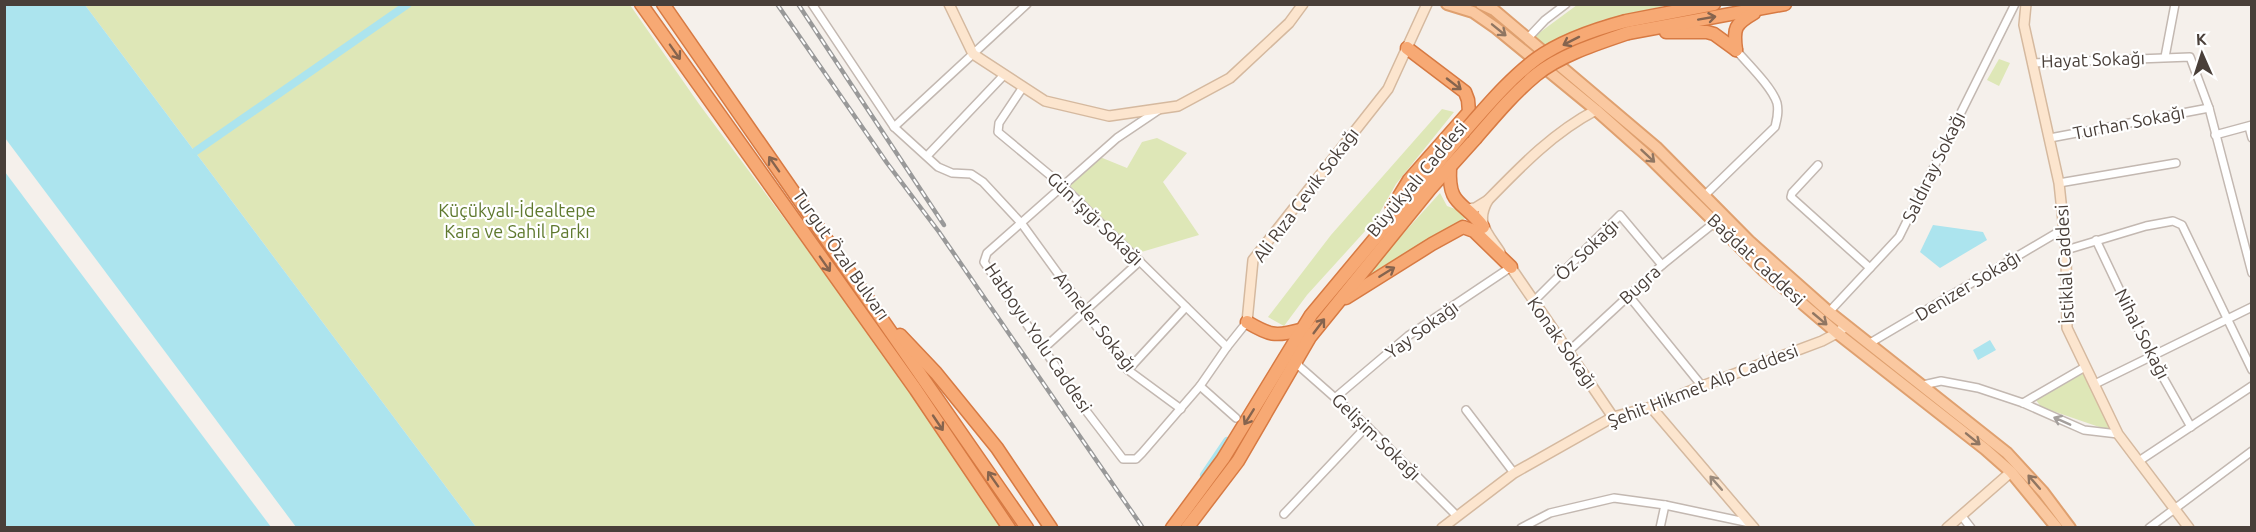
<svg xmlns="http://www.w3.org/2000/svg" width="2256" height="532" viewBox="0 0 2256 532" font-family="Ubuntu,sans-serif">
<rect width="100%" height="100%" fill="#f5f0eb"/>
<g fill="#dee7b7">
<path d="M85 5H630L699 104 885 354 1003 527H476Z"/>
<path d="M1577 5H1669L1602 20 1546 47 1535 36Z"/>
<path d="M1999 59 2010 63 1999 86 1987 80Z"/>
<path d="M1442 109 1454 112 1396 184 1376 219 1307 295 1284 326 1268 317 1331 235Z"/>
<path d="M1157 138 1187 153 1163 182 1199 235 1138 253 1069 185 1100 157 1127 168 1142 142Z"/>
<path d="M1440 193 1447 206 1461 211 1467 217 1353 289Z"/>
<path d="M2084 373 2110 427 2105 429 2041 407 2036 400Z"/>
</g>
<g fill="#ace4ee">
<path d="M4 5H85L476 527H5Z"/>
<path d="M1933 225 1983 232 1987 240 1940 268 1920 252Z"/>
<path d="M1990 340 1996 350 1978 360 1973 350Z"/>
</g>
<path fill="#f5f0eb" d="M5 138 98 262 296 527H271L163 383 5 172Z"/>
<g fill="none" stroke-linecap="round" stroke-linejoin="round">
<g stroke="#ace4ee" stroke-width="8">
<path d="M196 151 408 4"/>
<path d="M1204 475 1227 441"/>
</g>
<g stroke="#c3b8b1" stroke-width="10">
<g id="street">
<path d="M812 4 894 127 938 167 952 173 971 174 983 182 1022 224 1128 370 1181 409"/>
<path d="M1527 39 1545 20 1566 4"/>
<path d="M2165 57 2175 4"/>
<path d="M2032 63 2190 57 2209 108 2252 273"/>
<path d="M1023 87 999 123 998 132 1063 186 1227 347"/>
<path d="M1160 109 1117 138 987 253 984 262 1087 412 1123 459H1136L1142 453 1200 386 1227 347 1247 322"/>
<path d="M894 127 1027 4"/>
<path d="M2249 127 2252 138"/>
<path d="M2215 135 2252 125"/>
<path d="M2050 138 2209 108"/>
<path d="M927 156 1004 75"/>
<path d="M1818 165 1792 193 1791 197 1870 268"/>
<path d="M2059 183 2176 163"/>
<path d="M1704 196 1775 127C1777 119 1779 112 1777 103 1772 87 1748 64 1736 50"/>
<path d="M2096 240 2151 356 2191 427"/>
<path d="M2066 250 2146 226 2173 221 2182 225 2252 370"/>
<path d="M1629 296 1702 386"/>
<path d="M1533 302 1620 215 1662 265"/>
<path d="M1829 312 1899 237 2015 4"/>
<path d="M1870 343 2065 228"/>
<path d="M1043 349 1140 261"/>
<path d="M1569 351 1662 265 1714 223"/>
<path d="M1297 358 1299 366 1367 426 1457 516"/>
<path d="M1128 370 1186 307"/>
<path d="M2095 384 2252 307"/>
<path d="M1923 385 1941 381 1978 388 2023 403 2084 430 2118 434"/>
<path d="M1200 386 1236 418"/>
<path d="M1336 397 1408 336 1511 267"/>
<path d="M2023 403 2085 367"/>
<path d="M1466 410 1514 473"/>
<path d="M2139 461 2252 386"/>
<path d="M1284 514 1367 426"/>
<path d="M1961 515 1971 528"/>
<path d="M1521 528 1550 513 1614 498 1665 505 1750 523"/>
<path d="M1660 528 1665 505"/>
<path d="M2149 528 2252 451"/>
</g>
</g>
<g stroke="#d5b99f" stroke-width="12">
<g id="secondary">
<path d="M949 4 973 54 1045 101 1109 116 1178 106 1230 78 1289 23 1303 4"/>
<path d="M2026 4 2024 25 2059 183 2066 250 2067 328 2118 434 2189 528"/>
<path d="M1488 200C1522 165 1554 132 1596 110"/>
<path d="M1467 209 1475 208 1488 200C1475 223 1487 232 1500 252"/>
<path d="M1508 263 1613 417"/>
<path d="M1247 322 1253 260 1388 89 1427 4"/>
<path d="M1651 407 1754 528"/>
<path d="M1442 528 1514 473 1613 417 1651 407 1702 386 1822 341 1837 333 1846 326"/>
<path d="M1947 528 2011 472"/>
</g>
</g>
<g stroke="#dfa06f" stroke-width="14">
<g id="primary">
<path d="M1447 4 1473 12 1496 28 1596 110 1650 158 1764 271 1837 333 1985 449 2011 472 2057 528"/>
<path d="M1481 4 1494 10 1656 147 1749 241 1829 312 2007 453 2043 492 2070 528"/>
</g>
</g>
<g stroke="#d77a43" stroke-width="15">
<g id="highway">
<path d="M641 4 916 390 1009 528"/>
<path d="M663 4 1027 528"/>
<path d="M1626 21 1714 4"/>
<path d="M1666 32H1707L1714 34 1736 50"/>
<path d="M1628 33 1785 4"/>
<path d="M1736 50C1733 28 1735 24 1754 13"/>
<path d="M1450 168C1448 207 1463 200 1483 227"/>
<path d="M1392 208 1409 180 1469 112 1468 100 1465 92 1407 48"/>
<path d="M1346 298 1432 244 1463 227 1474 231 1511 267"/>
<path d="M1247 322C1269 335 1275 337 1300 330"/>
<path d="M900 335 936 373 997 448 1051 528"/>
<path d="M1172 528 1223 459 1311 315 1463 133"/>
<path d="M1187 528 1238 461 1310 337 1430 189 1475 139"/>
</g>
</g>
<use href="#street" stroke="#fff" stroke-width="7"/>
<use href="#secondary" stroke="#fce5ce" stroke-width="9"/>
<use href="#primary" stroke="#fac8a0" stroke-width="10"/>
<use href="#highway" stroke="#f7a974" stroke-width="12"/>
<g stroke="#999" stroke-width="4.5">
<g id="rail">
<path d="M777 4 887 163 939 232 1143 528"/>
<path d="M798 4 944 225"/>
</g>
</g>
<use href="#rail" stroke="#fff" stroke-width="2" stroke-dasharray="7" stroke-linecap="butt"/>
<g stroke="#d77a43" stroke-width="15" stroke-linecap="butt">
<g id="highway-bridge">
<path d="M1463 133C1486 107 1508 80 1536 59 1562 40 1596 29 1626 21"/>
<path d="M1475 139C1494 117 1513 94 1536 75 1560 55 1599 43 1628 33"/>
</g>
</g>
<use href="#highway-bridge" stroke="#f7a974" stroke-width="12"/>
</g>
<defs><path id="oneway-shaft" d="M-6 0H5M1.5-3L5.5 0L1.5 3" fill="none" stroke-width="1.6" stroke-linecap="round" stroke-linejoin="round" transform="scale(1.5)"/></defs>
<g stroke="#86644e">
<use href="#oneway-shaft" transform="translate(1707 18) rotate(-10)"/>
<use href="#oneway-shaft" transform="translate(1571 41) rotate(153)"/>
<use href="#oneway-shaft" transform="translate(675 52) rotate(55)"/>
<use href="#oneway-shaft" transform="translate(1454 84) rotate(38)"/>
<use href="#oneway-shaft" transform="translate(774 164) rotate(-125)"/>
<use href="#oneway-shaft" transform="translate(825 264) rotate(55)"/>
<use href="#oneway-shaft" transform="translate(1387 272) rotate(-32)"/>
<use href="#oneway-shaft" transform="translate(1319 326) rotate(-53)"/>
<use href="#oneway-shaft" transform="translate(1249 417) rotate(122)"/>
<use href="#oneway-shaft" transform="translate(938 423) rotate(56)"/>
<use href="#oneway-shaft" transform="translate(993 479) rotate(-125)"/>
</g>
<g stroke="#907662">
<use href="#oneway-shaft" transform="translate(1499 30) rotate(39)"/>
<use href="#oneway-shaft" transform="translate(1648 156) rotate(43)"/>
<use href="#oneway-shaft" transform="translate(1820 319) rotate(40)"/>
<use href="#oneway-shaft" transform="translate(1973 439) rotate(39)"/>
<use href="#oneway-shaft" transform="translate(2034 482) rotate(-131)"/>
</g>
<use stroke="#a49f9c" href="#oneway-shaft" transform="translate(2062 421) rotate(-156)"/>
<use stroke="#9a8a7c" href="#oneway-shaft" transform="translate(1716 483) rotate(-131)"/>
<g text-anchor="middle" stroke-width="4.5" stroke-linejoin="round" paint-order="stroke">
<g font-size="18" fill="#493f39" stroke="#fff">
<text transform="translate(2093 60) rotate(-2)" y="6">Hayat Sokağı</text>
<text transform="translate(2129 123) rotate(-11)" y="6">Turhan Sokağı</text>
<text transform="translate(1934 167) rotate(-64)" y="6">Saldıray Sokağı</text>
<text transform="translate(1417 179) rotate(-50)" y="6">Büyükyalı Caddesi</text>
<text transform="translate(1306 195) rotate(-53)" y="6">Ali Rıza Çevik Sokağı</text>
<text transform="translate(1095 219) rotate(44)" y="6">Gün Işığı Sokağı</text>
<text transform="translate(1587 250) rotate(-44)" y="6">Öz Sokağı</text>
<text transform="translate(841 255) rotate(55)" y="6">Turgut Özal Bulvarı</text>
<text transform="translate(1756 260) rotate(43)" y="6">Bağdat Caddesi</text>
<text transform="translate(2065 264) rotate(-93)" y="6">İstiklal Caddesi</text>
<text transform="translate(1640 285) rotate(-42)" y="6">Bugra</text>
<text transform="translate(1968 286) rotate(-31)" y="6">Denizer Sokağı</text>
<text transform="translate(1095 322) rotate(52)" y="6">Anneler Sokağı</text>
<text transform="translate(1422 330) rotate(-36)" y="6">Yay Sokağı</text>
<text transform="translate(2142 334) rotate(63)" y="6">Nihal Sokağı</text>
<text transform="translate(1038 338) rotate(56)" y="6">Hatboyu Yolu Caddesi</text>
<text transform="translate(1562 343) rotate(55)" y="6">Konak Sokağı</text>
<text transform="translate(1703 386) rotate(-21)" y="6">Şehit Hikmet Alp Caddesi</text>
<text transform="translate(1376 437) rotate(44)" y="6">Gelişim Sokağı</text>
</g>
<g font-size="18" fill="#5f792e" stroke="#fff">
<text x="517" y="217">Küçükyalı-İdealtepe<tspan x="517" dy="21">Kara ve Sahil Parkı</tspan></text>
</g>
</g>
<rect width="2256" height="532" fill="none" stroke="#493f39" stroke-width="12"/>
<g transform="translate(2202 54) rotate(357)" stroke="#ffffff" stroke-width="4.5" paint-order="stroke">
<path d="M0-4.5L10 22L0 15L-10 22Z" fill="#493f39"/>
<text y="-9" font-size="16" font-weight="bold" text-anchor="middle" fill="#493f39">K</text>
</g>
</svg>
